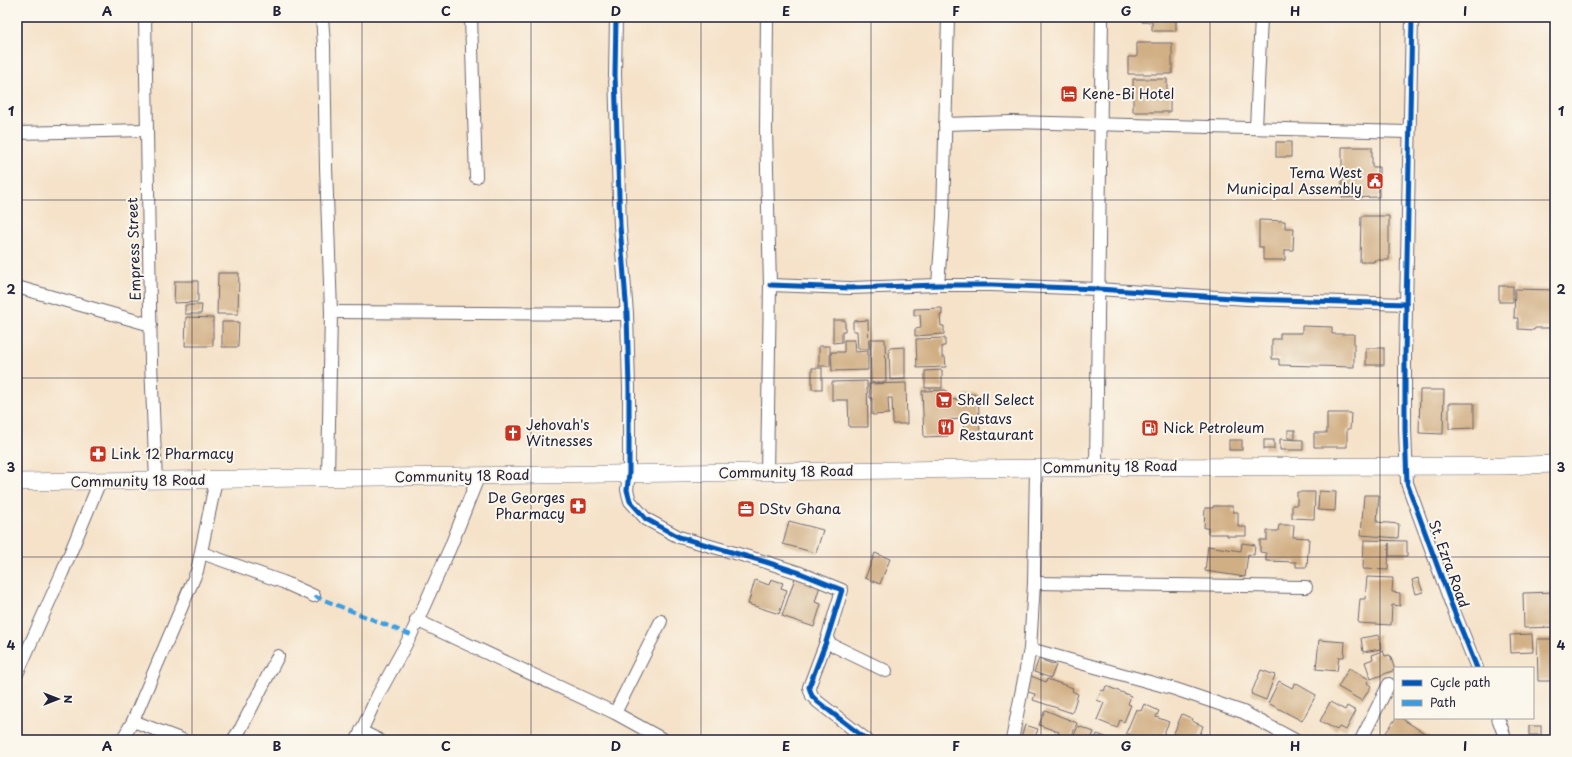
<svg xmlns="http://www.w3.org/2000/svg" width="1572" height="757" viewBox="0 0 1572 757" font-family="'Playpen Sans',sans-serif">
<rect width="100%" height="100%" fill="#fbf7ec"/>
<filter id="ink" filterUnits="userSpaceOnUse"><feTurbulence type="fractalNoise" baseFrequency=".025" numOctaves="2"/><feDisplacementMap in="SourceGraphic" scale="8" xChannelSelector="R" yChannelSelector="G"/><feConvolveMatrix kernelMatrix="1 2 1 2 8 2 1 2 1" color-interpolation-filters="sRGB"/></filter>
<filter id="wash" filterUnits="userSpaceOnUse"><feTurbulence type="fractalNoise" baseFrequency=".012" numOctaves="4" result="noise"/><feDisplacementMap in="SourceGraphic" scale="16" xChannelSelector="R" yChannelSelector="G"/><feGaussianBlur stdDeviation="0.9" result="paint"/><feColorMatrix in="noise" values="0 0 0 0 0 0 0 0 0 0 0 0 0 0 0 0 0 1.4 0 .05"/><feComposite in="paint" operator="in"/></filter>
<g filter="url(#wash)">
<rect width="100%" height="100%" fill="#f5e2c9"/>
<g id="blocks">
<g fill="#d1af84">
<path d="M1142 17H1176V31H1152V22H1142Z"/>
<path d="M1137 43H1172V74H1128V57H1137Z"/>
<path d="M1133 79H1167V96H1170V112H1133Z"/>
<rect x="1276" y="142" width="15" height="15"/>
<path d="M1342 147H1372V167H1379V197L1342 198Z"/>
<path d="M1361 216H1389V260H1374V262H1360Z"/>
<path d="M1259 220 1285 221V228H1294L1293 250H1285V260H1263V247H1259Z"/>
<path d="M218 273H239L238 314H217Z"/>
<path d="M175 281H198V302L174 303Z"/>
<rect x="1499" y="286" width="14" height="16"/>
<path d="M1515 289 1555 290V328H1535L1534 330 1518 329V318H1514Z"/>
<path d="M185 305H202L201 314H185Z"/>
<path d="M942 308V315H940L941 326H944V334L915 336V329L921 328 920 315 914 316V309Z"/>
<path d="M186 317 213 318V346H185Z"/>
<path d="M833 320H845V331H842V342L833 343Z"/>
<path d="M868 320 869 349H858L857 331H853V321Z"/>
<path d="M222 322H239L238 347H222Z"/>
<path d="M1302 326 1332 327V334H1354V367L1279 365V359H1272V339H1280V333H1302Z"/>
<path d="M945 338V346H942V357H945L946 367 917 368 916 339Z"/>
<path d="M870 339H885L886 382 871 383Z"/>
<path d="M844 340H854L855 352 868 351V370L832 371 831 352H844Z"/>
<rect x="819" y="346" width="11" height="20"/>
<path d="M905 347V379L890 380 889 348Z"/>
<rect x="1366" y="348" width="18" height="17"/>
<rect x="812" y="368" width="10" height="21"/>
<path d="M942 370V388H925V371Z"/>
<path d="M867 381 868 427H849L848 400H832V382Z"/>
<path d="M906 383 907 424H893L892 398H888L889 414 872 415V398H870L869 384Z"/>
<path d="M946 390 947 400 963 399V395L978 394 980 435 964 436 963 419 947 420 948 436 924 437 922 391Z"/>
<path d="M1420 390H1444L1443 434 1419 433Z"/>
<path d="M1449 403H1474V428L1449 429Z"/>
<path d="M1327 413H1351L1350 429H1347V447H1314V433H1327Z"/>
<rect x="1288" y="430" width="7" height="8"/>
<path d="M1280 439 1303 440V450H1280Z"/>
<rect x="1229" y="440" width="13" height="10"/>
<rect x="1264" y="440" width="10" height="9"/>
<path d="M1319 491 1336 492 1335 511 1318 510Z"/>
<path d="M1297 492H1315L1314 519 1292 518V505H1297Z"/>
<path d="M1364 495H1379L1377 522 1399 524 1398 538 1361 535Z"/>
<path d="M1213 506H1233V512H1238V527H1246V536H1227V534H1208V528H1204L1205 508H1213Z"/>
<path d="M789 521 823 530 816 553 783 544Z"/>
<path d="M1279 525H1294L1293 537 1309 538 1307 567H1296V562L1266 561V553L1260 552V540H1267V531H1278Z"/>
<path d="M1364 540 1407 541V556H1389V543L1388 570 1363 569Z"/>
<path d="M1242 543 1255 545 1254 555 1248 554 1245 577 1205 571 1208 546 1241 551Z"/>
<path d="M875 553 890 559 880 584 865 578Z"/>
<path d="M1367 577 1393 578 1392 592 1400 593V606L1392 605 1391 625 1358 623 1360 599H1365Z"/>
<path d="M795 578 820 586 815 602 821 604 814 627 782 616Z"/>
<path d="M1418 578 1423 592 1416 594 1412 580Z"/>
<path d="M771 579 783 583 781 588 787 590 779 614 748 604 755 580 769 585Z"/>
<path d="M1555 592V627L1524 628 1523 593Z"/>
<path d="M1532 634 1533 652 1511 653 1510 635Z"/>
<path d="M1379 635 1381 649 1363 652 1361 638Z"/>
<path d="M1537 639H1555V681H1538Z"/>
<path d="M1319 640 1345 642 1344 657H1339L1337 671 1316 669Z"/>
<path d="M1383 651 1385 656 1390 655 1395 670 1371 679 1365 662 1373 659 1372 655Z"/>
<path d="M1039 659 1056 665 1051 678 1034 672Z"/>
<path d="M1349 668 1369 679 1367 683 1371 686 1362 701 1338 687Z"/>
<path d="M1261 670 1275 675 1266 700 1251 694Z"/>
<path d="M1031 676 1046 682 1047 679 1073 688 1072 691 1078 694 1072 713 1033 700 1035 694 1025 691Z"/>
<path d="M1279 681 1292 688 1295 683 1316 695 1302 721 1268 703Z"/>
<path d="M1106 686 1131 696 1128 704 1131 705 1124 722 1120 720 1117 728 1097 720 1104 703 1097 700 1102 690 1104 691Z"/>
<path d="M1330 702 1345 710 1347 706 1356 711 1346 730 1339 727 1337 730 1320 721Z"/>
<path d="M1144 704 1159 711 1156 717 1169 722 1161 740H1151L1145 737 1143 740 1126 733 1136 709 1141 711Z"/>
<path d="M1045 710 1077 723 1070 740 1057 739 1059 732 1039 725Z"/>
<path d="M1182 714 1193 719 1192 721 1203 726 1198 740H1171Z"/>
<path d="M1396 718H1401L1432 738 1431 740H1387L1383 737Z"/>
<path d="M1025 725 1038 729 1034 740H1020Z"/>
<path d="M1078 726 1094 732 1091 740H1072Z"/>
<rect x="1529" y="726" width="12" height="9"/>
<path d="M1097 734 1113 740H1095Z"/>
</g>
</g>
</g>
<g filter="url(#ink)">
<use href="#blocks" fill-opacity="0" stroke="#6c656d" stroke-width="1"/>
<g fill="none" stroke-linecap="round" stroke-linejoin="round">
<g stroke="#6c656d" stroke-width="14">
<g id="street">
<path d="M145 17 151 363 156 481"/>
<path d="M322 17 324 45 326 167 331 312 328 478"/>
<path d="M471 17 476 177"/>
<path d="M616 17 615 75 620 226 627 314 629 388V473L627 490 630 501 646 519 679 537 766 562 800 573 842 590 826 642 809 687 812 696 818 702 867 740"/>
<path d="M1412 17 1405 357V429L1407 483 1452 606 1477 668"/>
<path d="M945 124 1012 122 1408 132"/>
<path d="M1256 128 1261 17"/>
<path d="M17 133 146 130"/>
<path d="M770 285 850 288 938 285H991L1098 289 1247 299 1406 304"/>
<path d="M938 285 943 217 948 17"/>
<path d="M17 287 151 325"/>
<path d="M331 312 627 314"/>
<path d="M1096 467 1102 17"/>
<path d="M767 473 770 285 766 130 767 17"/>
<path d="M202 553 283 582 314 596"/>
<path d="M1034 583 1306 587"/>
<path d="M416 620 615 713 664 740"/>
<path d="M826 642 886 671"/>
<path d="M1030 649 1175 689 1243 712 1295 740"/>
<path d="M17 674 62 573 100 481"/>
<path d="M615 713 661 621"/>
<path d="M1498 718 1506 740"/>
<path d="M133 721 183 740"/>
<path d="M361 731 379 740"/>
<path d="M122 740 133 721 197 571 216 480"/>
<path d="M233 740 241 728 278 656"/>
<path d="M357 740 378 695 411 635 450 548 479 475"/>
<path d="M1012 740 1030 649 1034 583 1036 468"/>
<path d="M1361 740 1389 684"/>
</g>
</g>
<g stroke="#6c656d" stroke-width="18">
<path id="secondary" d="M17 482 1120 467 1501 466 1555 464"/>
</g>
<use href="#street" stroke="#fff" stroke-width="12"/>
<use href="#secondary" stroke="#fff" stroke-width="17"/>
<path stroke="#3c9ce2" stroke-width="4" stroke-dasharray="8 4" stroke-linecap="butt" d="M314 596 411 635"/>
<g stroke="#fbf7ec" stroke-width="8">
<g id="cycleway">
<path d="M616 17 615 75 620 226 627 314 629 388V473L627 490 630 501 646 519 679 537 766 562 800 573 842 590 826 642 809 687 812 696 818 702 867 740"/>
<path d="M1412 17 1405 357V429L1407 483 1452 606 1477 668"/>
<path d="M770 285 850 288 938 285H991L1098 289 1247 299 1406 304"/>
</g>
</g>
<use href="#cycleway" stroke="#0057b8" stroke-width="5"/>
</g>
</g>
<path fill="none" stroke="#22223b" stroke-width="1" stroke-opacity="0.55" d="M192 17V740M362 17V740M531 17V740M701 17V740M871 17V740M1041 17V740M1210 17V740M1380 17V740M17 200H1555M17 378H1555M17 557H1555"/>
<defs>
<g id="hotel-square" transform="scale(0.9)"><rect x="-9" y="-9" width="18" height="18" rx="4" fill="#c8321e" stroke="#fbf7ec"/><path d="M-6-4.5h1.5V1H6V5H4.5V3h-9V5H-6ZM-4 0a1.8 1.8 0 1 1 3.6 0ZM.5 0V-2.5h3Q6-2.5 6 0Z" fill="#fff"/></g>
<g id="civic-square" transform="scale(0.9)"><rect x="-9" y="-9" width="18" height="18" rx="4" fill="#c8321e" stroke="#fbf7ec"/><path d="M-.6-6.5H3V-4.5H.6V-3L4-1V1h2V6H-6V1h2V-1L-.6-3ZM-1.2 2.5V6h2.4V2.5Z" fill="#fff"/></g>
<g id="supermarket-square" transform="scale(0.9)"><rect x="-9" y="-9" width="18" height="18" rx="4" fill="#c8321e" stroke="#fbf7ec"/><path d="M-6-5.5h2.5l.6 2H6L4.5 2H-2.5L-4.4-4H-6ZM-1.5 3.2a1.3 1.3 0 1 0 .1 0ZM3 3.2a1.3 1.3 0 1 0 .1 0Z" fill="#fff"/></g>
<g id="restaurant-square" transform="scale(0.9)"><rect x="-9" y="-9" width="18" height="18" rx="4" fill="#c8321e" stroke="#fbf7ec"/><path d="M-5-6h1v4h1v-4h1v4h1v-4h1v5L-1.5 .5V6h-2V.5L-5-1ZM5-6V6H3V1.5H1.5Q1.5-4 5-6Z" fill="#fff"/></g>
<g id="fuel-square" transform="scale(0.9)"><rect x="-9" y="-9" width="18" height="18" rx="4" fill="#c8321e" stroke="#fbf7ec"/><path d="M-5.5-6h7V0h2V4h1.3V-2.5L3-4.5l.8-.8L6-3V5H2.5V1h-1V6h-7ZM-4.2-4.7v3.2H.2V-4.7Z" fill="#fff"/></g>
<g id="church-square" transform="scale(0.9)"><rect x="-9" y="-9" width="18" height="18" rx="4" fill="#c8321e" stroke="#fbf7ec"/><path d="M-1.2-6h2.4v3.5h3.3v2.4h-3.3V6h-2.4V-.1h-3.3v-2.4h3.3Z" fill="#fff"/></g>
<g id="pharmacy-square" transform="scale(0.9)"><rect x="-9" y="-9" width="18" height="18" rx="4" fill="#c8321e" stroke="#fbf7ec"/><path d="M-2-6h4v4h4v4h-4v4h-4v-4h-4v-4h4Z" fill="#fff"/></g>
<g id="office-square" transform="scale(0.9)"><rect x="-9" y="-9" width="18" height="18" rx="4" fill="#c8321e" stroke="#fbf7ec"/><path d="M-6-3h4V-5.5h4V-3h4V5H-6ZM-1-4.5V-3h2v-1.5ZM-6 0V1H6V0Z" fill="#fff"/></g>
</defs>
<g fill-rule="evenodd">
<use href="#hotel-square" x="1069" y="94"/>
<use href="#civic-square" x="1375" y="181"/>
<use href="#supermarket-square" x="944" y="400"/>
<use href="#restaurant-square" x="946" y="427"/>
<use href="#fuel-square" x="1150" y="428"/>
<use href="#church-square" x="513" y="433"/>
<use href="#pharmacy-square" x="98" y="454"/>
<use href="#pharmacy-square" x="578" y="506"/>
<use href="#office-square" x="746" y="509"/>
</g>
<g text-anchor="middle" stroke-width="4" stroke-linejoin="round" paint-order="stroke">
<g font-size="14" fill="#22223b" stroke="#fbf7ec" text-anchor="start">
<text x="1082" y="99">Kene-Bi Hotel</text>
<text x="1362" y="178" text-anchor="end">Tema West<tspan x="1362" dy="16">Municipal Assembly</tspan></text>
<text x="957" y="405">Shell Select</text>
<text x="959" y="424">Gustavs<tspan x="959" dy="16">Restaurant</tspan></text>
<text x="526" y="430">Jehovah's<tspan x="526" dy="16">Witnesses</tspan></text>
<text x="1163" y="433">Nick Petroleum</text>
<text x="111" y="459">Link 12 Pharmacy</text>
<text x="565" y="503" text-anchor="end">De Georges<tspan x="565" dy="16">Pharmacy</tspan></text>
<text x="759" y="514">DStv Ghana</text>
</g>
<g font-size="14" fill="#22223b" stroke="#fbf7ec">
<text transform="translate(134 249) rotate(-92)" y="5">Empress Street</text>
<text transform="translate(1110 467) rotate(-1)" y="5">Community 18 Road</text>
<text transform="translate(786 472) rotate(-1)" y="5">Community 18 Road</text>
<text transform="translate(462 476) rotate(-1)" y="5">Community 18 Road</text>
<text transform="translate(138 481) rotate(-1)" y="5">Community 18 Road</text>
<text transform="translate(1449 564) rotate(70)" y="5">St. Ezra Road</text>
</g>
</g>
<rect width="1572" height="757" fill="none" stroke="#fbf7ec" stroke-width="44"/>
<rect x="1394" y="667" width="140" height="52" fill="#fbf7ec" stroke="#a4a2a5"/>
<rect x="1402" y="680" width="20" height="6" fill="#0057b8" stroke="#a4a2a5"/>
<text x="1430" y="687" font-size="12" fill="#22223b">Cycle path</text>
<rect x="1402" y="700" width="20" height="6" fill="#3c9ce2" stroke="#a4a2a5"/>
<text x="1430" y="707" font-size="12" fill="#22223b">Path</text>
<g transform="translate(58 699) rotate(90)" stroke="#fbf7ec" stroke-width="3" paint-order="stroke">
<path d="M0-3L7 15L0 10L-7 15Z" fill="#22223b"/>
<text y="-6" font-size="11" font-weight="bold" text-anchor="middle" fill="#22223b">N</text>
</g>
<rect x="22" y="22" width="1528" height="713" fill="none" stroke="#22223b" stroke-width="1.5"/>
<g font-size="13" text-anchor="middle" font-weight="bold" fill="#22223b">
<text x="107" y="16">A</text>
<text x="277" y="16">B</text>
<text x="446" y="16">C</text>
<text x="616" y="16">D</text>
<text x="786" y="16">E</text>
<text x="956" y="16">F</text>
<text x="1126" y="16">G</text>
<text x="1295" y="16">H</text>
<text x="1465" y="16">I</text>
<text x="11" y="116">1</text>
<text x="1561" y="116">1</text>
<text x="11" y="294">2</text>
<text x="1561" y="294">2</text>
<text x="11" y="472">3</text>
<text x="1561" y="472">3</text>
<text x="11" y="650">4</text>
<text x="1561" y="650">4</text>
<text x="107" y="751">A</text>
<text x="277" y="751">B</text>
<text x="446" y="751">C</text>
<text x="616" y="751">D</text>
<text x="786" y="751">E</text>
<text x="956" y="751">F</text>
<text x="1126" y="751">G</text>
<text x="1295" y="751">H</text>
<text x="1465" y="751">I</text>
</g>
</svg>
